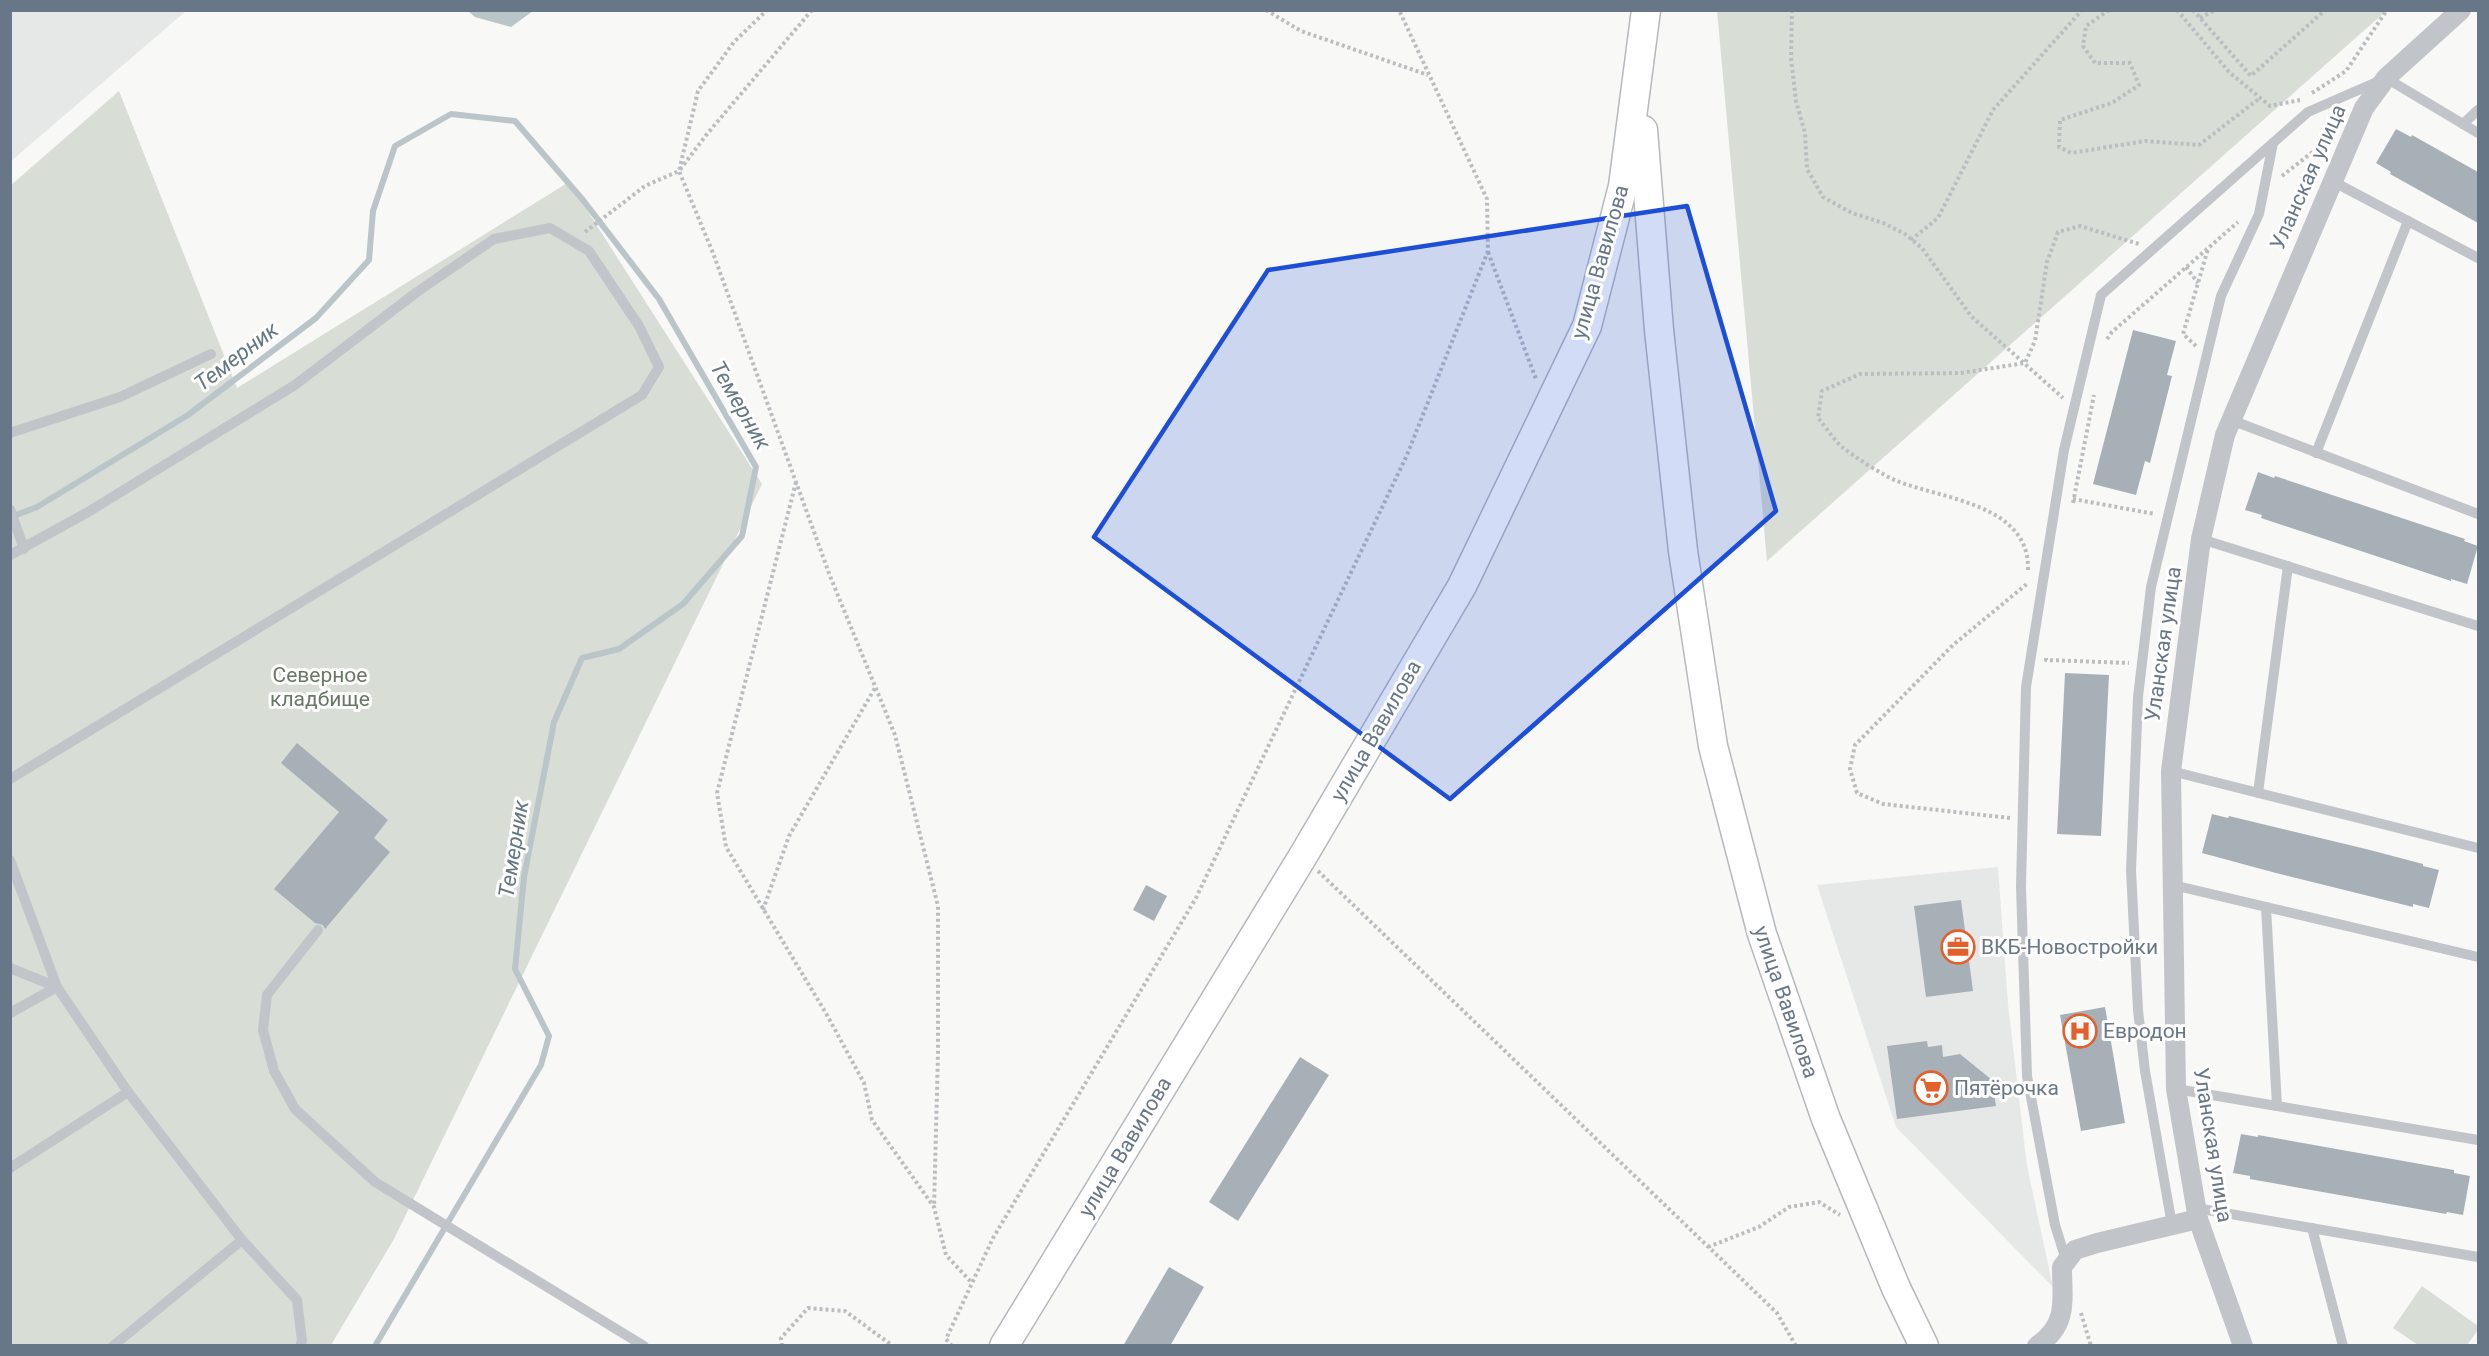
<svg xmlns="http://www.w3.org/2000/svg" width="2489" height="1356" viewBox="0 0 2489 1356" font-family="Roboto,sans-serif">
<rect width="100%" height="100%" fill="#f8f8f6"/>
<g fill="#e6e7e7">
<path d="M11 10H186V11L11 161Z"/>
<path d="M1998 867 2008 1004 2027 1166 2053 1287 1896 1127 1817 885Z"/>
</g>
<g fill="#d8ddd5">
<path d="M1717 10H2386V11L1767 561Z"/>
<path d="M119 91 237 388 569 182 762 484 394 1239 331 1345H11L10 186Z"/>
<path d="M2422 1286 2478 1326V1330L2467 1345H2418L2393 1328Z"/>
</g>
<path fill="#bac5ca" d="M468 11H533L511 27 475 17Z"/>
<g fill="none" stroke-linecap="round" stroke-linejoin="round">
<path stroke="#bac5ca" stroke-width="6" d="M11 517 37 507 188 415 316 318 369 260 373 211 395 146 451 114 515 121 583 200 659 299 756 467 742 536 683 604 619 649 582 658 554 722 524 877 515 969 549 1036 541 1065 375 1346"/>
</g>
<g fill="#a8b0b7">
<path d="M2396 129 2411 137 2412 135 2478 172V223L2390 174 2391 172 2376 163Z"/>
<path d="M2133 330 2176 341 2167 375 2172 376 2150 463 2145 461 2136 495 2093 484Z"/>
<path d="M2258 472 2274 478 2275 476 2465 539 2464 541 2478 546 2467 584 2451 579V581L2385 559 2261 518 2262 515 2245 510Z"/>
<path d="M2065 673 2109 675 2101 836 2057 834Z"/>
<path d="M297 743 388 820 374 838 390 852 325 929 323 925 315 923 274 889 339 812 281 763Z"/>
<path d="M2212 814 2228 818 2229 816 2370 850 2423 864V866L2439 870 2429 908 2413 904V907L2276 873 2202 853Z"/>
<path d="M1146 885 1167 896 1154 921 1133 910Z"/>
<path d="M1961 900 1973 991 1926 997 1914 906Z"/>
<path d="M2105 1007 2125 1123 2081 1131 2060 1015Z"/>
<path d="M1927 1041 1928 1047 1942 1045 1943 1057 1960 1054 1992 1080 1996 1106 1897 1119 1887 1046Z"/>
<path d="M1300 1057 1329 1075 1238 1221 1209 1202Z"/>
<path d="M2241 1134 2258 1137V1135L2454 1170V1173L2470 1176 2463 1215 2447 1212 2446 1214 2250 1179V1176L2233 1173Z"/>
<path d="M1169 1267 1204 1287 1170 1346H1123Z"/>
</g>
<g fill="none" stroke-linecap="round" stroke-linejoin="round">
<g stroke="#b4b9be" stroke-width="31">
<g id="secondary">
<path d="M1643 130 1659 330 1683 551 1713 746 1762 934 1826 1119 1896 1288 1924 1346"/>
<path d="M1004 1346 1303 856 1462 586 1587 326 1623 186 1646 10"/>
</g>
</g>
<g stroke="#bbbec1" stroke-width="4" stroke-dasharray="3 3" stroke-linecap="butt">
<path d="M812 10 707 134 679 171 713 253 830 576 895 735 938 906V1054L934 1207"/>
<path d="M1266 10 1301 31 1428 75"/>
<path d="M1792 10 1791 58 1796 101 1805 133 1807 169 1823 197 1852 213 1883 223 1905 234 1922 248 1971 316 2063 398"/>
<path d="M2109 10 2086 26 2083 46 2095 63H2130L2139 85 2112 103 2060 120 2059 147 2071 153 2145 141 2199 145 2260 98"/>
<path d="M2177 10 2229 72 2270 106 2300 100"/>
<path d="M2193 10 2251 76 2325 10"/>
<path d="M2200 18 2215 10"/>
<path d="M2312 93 2346 71 2387 10"/>
<path d="M2282 176 2333 136"/>
<path d="M585 232 645 186 679 171 698 91 734 42 767 10"/>
<path d="M1911 240 1938 218 1993 110 2082 10"/>
<path d="M1488 252 1536 379"/>
<path d="M2186 267 2198 283"/>
<path d="M2107 339 2112 332 2238 222"/>
<path d="M2196 346 2183 334 2208 249"/>
<path d="M796 482 717 793 726 847 827 1015 864 1083 872 1120 934 1207 946 1255 972 1283"/>
<path d="M2073 499 2155 514"/>
<path d="M2073 503 2094 395"/>
<path d="M2028 570C2030 504 1942 499 1897 481 1882 475 1855 457 1842 447 1833 439 1826 427 1818 418L1822 391 1860 374 1961 373 2025 363 2035 341 2047 262 2058 232 2080 226 2139 244"/>
<path d="M2046 658V660L2129 663"/>
<path d="M2010 818 1883 804 1857 793 1850 769 1855 745 1953 645 2028 583"/>
<path d="M1318 871 1777 1313 1796 1346"/>
<path d="M763 910 789 836 875 688"/>
<path d="M1708 1247 1759 1227 1789 1207 1819 1202 1840 1215"/>
<path d="M2081 1313 2091 1346"/>
<path d="M782 1346 781 1338 808 1308 845 1311 893 1346"/>
<path d="M952 1346 946 1339 993 1238 1196 898 1407 455 1488 251 1487 199 1399 10"/>
</g>
<g stroke="#c1c5ca" stroke-width="10">
<path d="M2463 124 2478 110"/>
<path d="M2332 181 2478 258"/>
<path d="M2231 420 2478 514"/>
<path d="M10 433 120 397 211 354"/>
<path d="M2316 453 2408 221"/>
<path d="M10 509 24 549"/>
<path d="M2201 539 2478 626"/>
<path d="M10 555 88 512 295 385 417 292 494 239 550 228 589 251 639 326 659 367 642 395 10 779"/>
<path d="M2171 771 2478 848"/>
<path d="M2258 793 2288 566"/>
<path d="M10 860 57 987"/>
<path d="M2173 885 2478 957"/>
<path d="M2266 907 2277 1106"/>
<path d="M318 930 267 995 263 1030 274 1071 295 1109 375 1182 644 1346"/>
<path d="M10 968 57 987"/>
<path d="M10 1013 57 987 128 1092 10 1168"/>
<path d="M2176 1089 2478 1140"/>
<path d="M2196 1208 2478 1257"/>
<path d="M2172 1225 2145 1071 2138 1010 2131 870 2138 697 2151 587 2221 296 2259 214 2273 143"/>
<path d="M2312 1228 2343 1346"/>
<path d="M242 1240 297 1300 302 1341 300 1346"/>
<path d="M2066 1260 2055 1225 2027 1076 2021 886 2026 687 2064 450 2101 295 2308 112 2386 78 2478 133"/>
<path d="M113 1346 242 1240 128 1092"/>
</g>
<g stroke="#c1c5ca" stroke-width="20">
<path d="M2037 1346C2069 1324 2062 1300 2062 1267L2075 1250 2097 1243 2198 1219"/>
<path d="M2243 1346 2198 1219 2176 1089 2171 771 2201 539 2225 435 2364 108 2386 78 2461 10"/>
</g>
<use href="#secondary" stroke="#fff" stroke-width="28"/>
</g>
<path fill="#1d4ed8" fill-opacity="0.2" stroke="#1d4ed8" stroke-width="4.5" stroke-linejoin="round" d="M1687 206 1776 511 1450 799 1094 537 1268 270Z"/>
<defs>
<g id="office-ring" transform="scale(1.725)"><circle r="9.5" fill="#fff" stroke="#e35f2b" stroke-width="1.5"/><path d="M-6-3h4V-5.5h4V-3h4V5H-6ZM-1-4.5V-3h2v-1.5ZM-6 0V1H6V0Z" fill="#e35f2b"/></g>
<g id="hospital-ring" transform="scale(1.725)"><circle r="9.5" fill="#fff" stroke="#e35f2b" stroke-width="1.5"/><path d="M-5-5h3v3.5h4V-5h3V5h-3V1.5h-4V5h-3Z" fill="#e35f2b"/></g>
<g id="supermarket-ring" transform="scale(1.725)"><circle r="9.5" fill="#fff" stroke="#e35f2b" stroke-width="1.5"/><path d="M-6-5.5h2.5l.6 2H6L4.5 2H-2.5L-4.4-4H-6ZM-1.5 3.2a1.3 1.3 0 1 0 .1 0ZM3 3.2a1.3 1.3 0 1 0 .1 0Z" fill="#e35f2b"/></g>
</defs>
<g fill-rule="evenodd">
<use href="#office-ring" x="1958" y="947"/>
<use href="#hospital-ring" x="2080" y="1031"/>
<use href="#supermarket-ring" x="1931" y="1088"/>
</g>
<g text-anchor="middle" stroke-width="6" stroke-linejoin="round" paint-order="stroke">
<g font-size="21" fill="#677787" stroke="#fff">
<text transform="translate(2308 177) rotate(-66)" y="7">Уланская улица</text>
<text transform="translate(1600 262) rotate(-74)" y="7">улица Вавилова</text>
<text transform="translate(2163 644) rotate(-82)" y="7">Уланская улица</text>
<text transform="translate(1376 731) rotate(-60)" y="7">улица Вавилова</text>
<text transform="translate(1786 1002) rotate(71)" y="7">улица Вавилова</text>
<text transform="translate(2213 1145) rotate(81)" y="7">Уланская улица</text>
<text transform="translate(1125 1147) rotate(-59)" y="7">улица Вавилова</text>
</g>
<g font-size="21" fill="#667962" stroke="#fff">
<text x="320" y="682">Северное<tspan x="320" dy="24">кладбище</tspan></text>
</g>
<g font-size="21" fill="#677787" stroke="#fff" text-anchor="start">
<text x="1981" y="954">ВКБ-Новостройки</text>
<text x="2103" y="1038">Евродон</text>
<text x="1954" y="1095">Пятёрочка</text>
</g>
<g font-size="22" font-style="italic" fill="#637882" stroke="#fff">
<text transform="translate(236 356) rotate(-37)" y="8">Темерник</text>
<text transform="translate(741 405) rotate(60)" y="8">Темерник</text>
<text transform="translate(513 849) rotate(-81)" y="8">Темерник</text>
</g>
</g>
<rect width="2489" height="1356" fill="none" stroke="#677787" stroke-width="24"/>
</svg>
